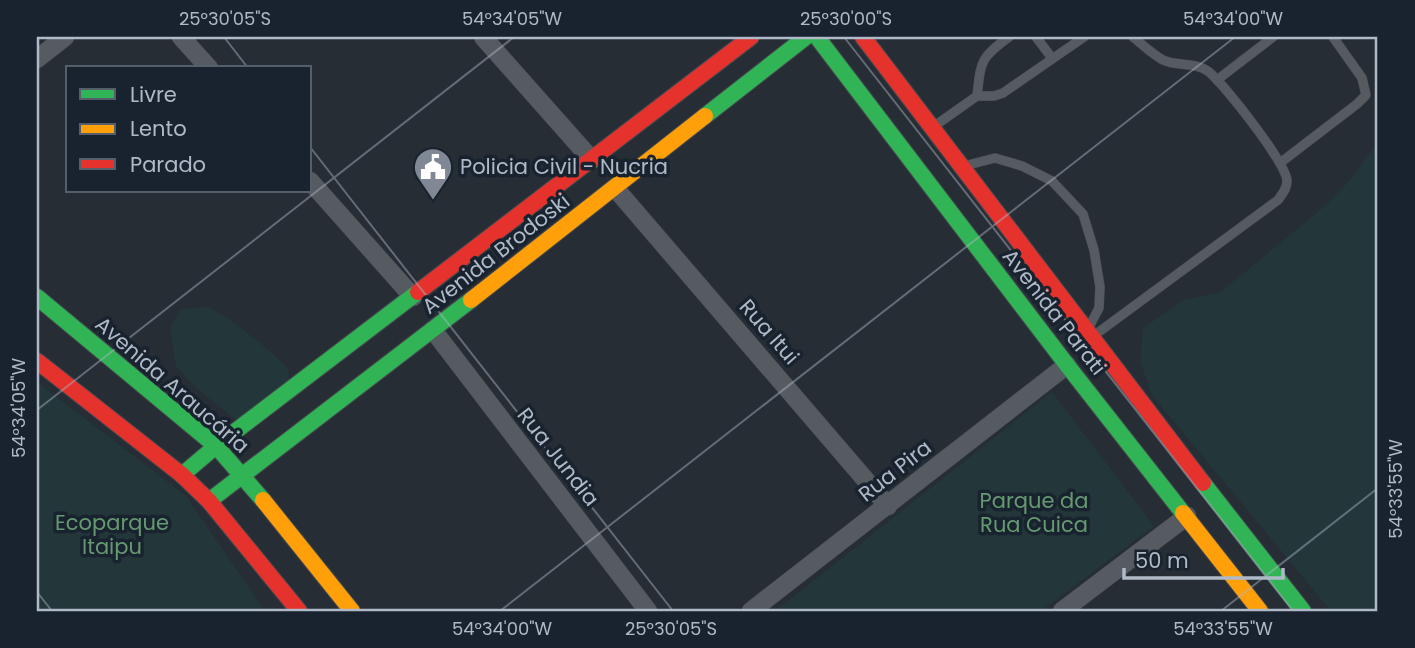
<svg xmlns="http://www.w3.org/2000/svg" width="1415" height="648" viewBox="0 0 1415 648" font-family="Poppins,sans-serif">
<rect width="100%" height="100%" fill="#262d34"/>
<g fill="#23373a">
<path d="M1378 141V611H1331L1152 395 1140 361 1143 328 1184 300 1221 292 1326 205 1351 179Z"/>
<path d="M208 307C221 311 280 357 287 368 288 370 289 377 289 379L236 420 192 384 176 366 170 328 181 309Z"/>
<path d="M37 382 186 496 265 611H37Z"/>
<path d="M1052 392 1154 526 1041 611H775Z"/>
</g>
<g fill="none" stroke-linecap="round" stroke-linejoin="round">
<g stroke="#44494f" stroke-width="10">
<g id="lane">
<path d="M1036 37 1052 58"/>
<path d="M1217 80 1273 37"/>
<path d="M977 96C981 61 980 58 1009 37"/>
<path d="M933 127 977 96H994L1003 93 1084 37"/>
<path d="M1280 163 1357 104 1366 95 1362 78 1333 37"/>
<path d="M964 166 995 158 1022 166 1052 181 1083 214 1094 250 1100 287 1099 308 1088 329"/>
<path d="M1092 337 1278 200C1282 194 1287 189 1287 181 1287 164 1224 84 1209 72 1195 61 1177 67 1163 60 1152 54 1142 44 1133 37"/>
</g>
</g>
<g stroke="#44494f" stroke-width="19">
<g id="street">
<path d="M181 37 209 68"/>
<path d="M483 37 592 160"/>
<path d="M37 59 65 37"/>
<path d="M310 181 413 297"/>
<path d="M615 188 888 506"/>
<path d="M433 330 648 611"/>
<path d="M751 611 1067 365"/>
<path d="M1062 611 1187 516"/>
</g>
</g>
<g stroke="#44494f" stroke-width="18">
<g id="fast">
<path d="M817 37 1067 365 1183 513"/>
<path d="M705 116 806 37"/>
<path d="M37 297 216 446 263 500"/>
<path d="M182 475 216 446 418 292"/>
<path d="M1203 483 1303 611"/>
<path d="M209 501 471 300"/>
</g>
</g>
<g stroke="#44494f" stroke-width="18">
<g id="slow">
<path d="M471 300 705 116"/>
<path d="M263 500 352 611"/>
<path d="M1183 513 1260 611"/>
</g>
</g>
<g stroke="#44494f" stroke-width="18">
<g id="jam">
<path d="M863 37 1203 483"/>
<path d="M418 292 751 37"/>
<path d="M37 361 182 475 209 501 299 611"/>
</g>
</g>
<use href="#lane" stroke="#565b62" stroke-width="9"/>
<use href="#street" stroke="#565b62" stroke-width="18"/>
<use href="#fast" stroke="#30b455" stroke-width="16"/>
<use href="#slow" stroke="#ff9f0a" stroke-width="16"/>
<use href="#jam" stroke="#e5322d" stroke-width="16"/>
</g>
<path fill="none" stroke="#afb9c7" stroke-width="2" stroke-opacity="0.45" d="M224 37 248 68M844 37 1293 611M310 147 673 611M37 410 514 37M37 592 52 611M500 611 1235 37M1221 611 1378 488"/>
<defs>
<g id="civic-pin" transform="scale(2.0125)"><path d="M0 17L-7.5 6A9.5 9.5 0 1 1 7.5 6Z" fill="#7f8894" stroke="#19232f"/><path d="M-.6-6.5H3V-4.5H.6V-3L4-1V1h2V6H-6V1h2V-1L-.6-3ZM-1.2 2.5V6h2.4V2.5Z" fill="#fff"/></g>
</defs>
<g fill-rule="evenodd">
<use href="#civic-pin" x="433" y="167"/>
</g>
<g text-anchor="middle" stroke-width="7" stroke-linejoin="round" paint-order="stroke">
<g font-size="21" fill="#afb9c7" stroke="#19232f" text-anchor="start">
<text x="460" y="174">Policia Civil - Nucria</text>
</g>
<g font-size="21" fill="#afb9c7" stroke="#19232f">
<text transform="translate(496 254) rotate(-38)" y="7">Avenida Brodoski</text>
<text transform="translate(1054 312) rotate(52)" y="7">Avenida Parati</text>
<text transform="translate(769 332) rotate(49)" y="7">Rua Itui</text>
<text transform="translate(172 385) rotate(41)" y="7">Avenida Araucária</text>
<text transform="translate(558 457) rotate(52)" y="7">Rua Jundia</text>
<text transform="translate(895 471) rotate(-38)" y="7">Rua Pira</text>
</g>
<g font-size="21" fill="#65996f" stroke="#19232f">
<text x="1034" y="508">Parque da<tspan x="1034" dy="24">Rua Cuica</tspan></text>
<text x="112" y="530">Ecoparque<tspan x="112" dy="24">Itaipu</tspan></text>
</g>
</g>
<rect width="1415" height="648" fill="none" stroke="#19232f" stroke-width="77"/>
<rect x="66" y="66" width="245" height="126" fill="#19232f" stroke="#555f6c" stroke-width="2"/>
<rect x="80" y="89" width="35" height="10" fill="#30b455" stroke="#555f6c" stroke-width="2"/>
<text x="130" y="102" font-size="21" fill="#afb9c7">Livre</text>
<rect x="80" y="124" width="35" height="10" fill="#ff9f0a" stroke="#555f6c" stroke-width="2"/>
<text x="130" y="136" font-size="21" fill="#afb9c7">Lento</text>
<rect x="80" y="159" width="35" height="10" fill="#e5322d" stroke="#555f6c" stroke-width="2"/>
<text x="130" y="172" font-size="21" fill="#afb9c7">Parado</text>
<path d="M1124 568v10h159v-10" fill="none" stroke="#afb9c7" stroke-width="3.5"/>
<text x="1135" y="568" font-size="21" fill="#afb9c7" stroke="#19232f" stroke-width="5" paint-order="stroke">50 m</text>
<rect x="38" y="38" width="1338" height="572" fill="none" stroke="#afb9c7" stroke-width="2.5"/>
<g font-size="18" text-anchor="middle" fill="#afb9c7">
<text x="225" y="25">25°30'05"S</text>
<text x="512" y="25">54°34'05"W</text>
<text x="846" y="25">25°30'00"S</text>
<text x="1233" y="25">54°34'00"W</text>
<text transform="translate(19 408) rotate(-90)" y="6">54°34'05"W</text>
<text transform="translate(1396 489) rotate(-90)" y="6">54°33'55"W</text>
<text x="502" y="635">54°34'00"W</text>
<text x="671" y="635">25°30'05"S</text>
<text x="1223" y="635">54°33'55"W</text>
</g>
</svg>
